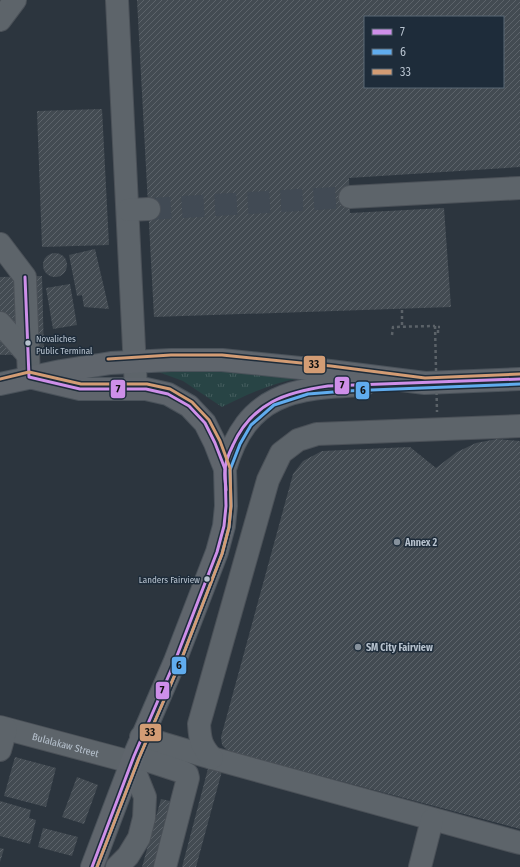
<svg xmlns="http://www.w3.org/2000/svg" width="520" height="867" viewBox="0 0 520 867" font-family="'Fira Sans Condensed',sans-serif">
<defs>
<pattern id="grass-tufts" width="24" height="20" patternUnits="userSpaceOnUse"><rect width="24" height="20" fill="#284445"/><path d="M3 7l-1-3M5 7V3M7 7l1-3M15 17l-1-3M17 17v-4M19 17l1-3" fill="none" stroke="#455d5f"/></pattern>
<pattern id="building-hatch" width="6" height="6" patternUnits="userSpaceOnUse"><rect width="6" height="6" fill="#434b52"/><path d="M-1 1l2-2M0 6l6-6M5 7l2-2" fill="none" stroke="#5c636a"/></pattern>
</defs>
<rect width="100%" height="100%" fill="#2c353e"/>
<path fill="url(#grass-tufts)" d="M224 364 301 378C272 383 248 394 222 407L183 381 153 370Z"/>
<g fill="url(#building-hatch)" fill-rule="evenodd">
<path d="M137 0H520V167L349 178 350 213 444 208 451 307 154 317ZM365 17H503V87H365Z"/>
<path d="M102 109 109 245 42 247 37 111Z"/>
<path d="M95 249 109 309 84 307 82 295 77 296 69 255Z"/>
<circle cx="55" cy="265" r="12"/>
<path d="M42 276 44 354 0 355V277Z"/>
<path d="M70 284 77 325 53 329 46 288Z"/>
<path d="M497 439 520 441V829L228 751 222 745 221 737 293 474 303 461 322 451 410 447 436 468 457 452 476 443Z"/>
<path d="M15 757 56 768 46 807 4 796Z"/>
<path d="M210 761 222 771 196 867H182Z"/>
<path d="M77 777 98 785 84 824 62 817Z"/>
<path d="M161 799 170 801 153 867H142Z"/>
<path d="M0 801 31 810 29 818 36 820 30 844 0 836Z"/>
<path d="M43 828 78 837 72 856 38 847Z"/>
<path d="M0 848 4 849 0 862Z"/>
</g>
<g fill="none" stroke-linecap="round" stroke-linejoin="round">
<path stroke="#414a54" stroke-width="22" stroke-dasharray="22 11" stroke-linecap="butt" d="M149 209 350 197"/>
<g stroke="#4b5158" stroke-width="24">
<g id="minor">
<path d="M117 0 136 389"/>
<path d="M0 20 15 0"/>
<path d="M350 197 520 188"/>
<path d="M128 210 149 209"/>
<path d="M0 244 25 277 29 377"/>
<path d="M0 323 28 355"/>
<path id="s1" d="M0 727 131 762 145 797 144 818 139 838 128 856 117 867"/>
<path d="M141 737 212 758 520 843"/>
<path d="M0 750 6 729"/>
<path d="M134 756 183 772 187 774 188 778 165 867"/>
<path d="M212 758C201 746 200 740 199 724L268 480 281 453 298 440 317 434 520 426"/>
<path d="M420 867 432 820"/>
</g>
</g>
<g stroke="#4a525a" stroke-width="24">
<g id="major">
<path d="M29 377 80 389H146L168 394 189 406 205 423 215 443 225 469 226 506 224 526 217 552 175 661 134 756 92 867"/>
<path d="M0 384 61 371 111 363 171 360H222L330 371 425 383 520 379"/>
<path d="M225 469C247 393 293 388 364 385"/>
</g>
</g>
<g stroke="#5b6268" stroke-width="2.5" stroke-dasharray="3 3" stroke-linecap="butt">
<path d="M402 310V327"/>
<path d="M438 333V327H440"/>
<path d="M392 335 393 327 435 326"/>
</g>
<use href="#minor" stroke="#5d646a" stroke-width="22"/>
<use href="#major" stroke="#5f656c" stroke-width="22"/>
<path stroke="#5b6268" stroke-width="2.5" stroke-dasharray="3 3" stroke-linecap="butt" d="M435 326 437 412"/>
<g stroke="#1e2c3a" stroke-width="6">
<g id="bus-1">
<path d="M25 277 29 377 80 389H146L168 394 189 406 205 423 215 443 225 469 226 506 224 526 217 552 175 661 134 756 92 867"/>
<path d="M226 490C226 484 224 478 225 471 225 462 229 453 233 445 252 403 286 392 328 386L520 379"/>
</g>
</g>
<g stroke="#1e2c3a" stroke-width="6">
<path id="bus-2" d="M97 867 139 758 180 663 222 554 229 527 231 506 230 470 240 444 251 425 274 405 308 394 346 391 520 384"/>
</g>
<g stroke="#1e2c3a" stroke-width="6">
<g id="bus-3">
<path d="M108 359 171 355H222L331 366 425 378 520 374"/>
<path d="M0 379 29 372 81 384H147L170 389 192 402 209 420 220 441 230 468 231 506 229 527 222 554 180 663 139 758 97 867"/>
</g>
</g>
<use href="#bus-1" stroke="#ce8fe9" stroke-width="3"/>
<use href="#bus-2" stroke="#60acee" stroke-width="3"/>
<use href="#bus-3" stroke="#d39c74" stroke-width="3"/>
</g>
<g fill="#b7c2ce" stroke="#1e2c3a" stroke-width="1.5">
<circle cx="28" cy="343" r="3.5"/>
<circle cx="207" cy="579" r="3.5"/>
</g>
<g fill="#86919c" stroke="#1e2c3a" stroke-width="1.5">
<circle cx="397" cy="542" r="4"/>
<circle cx="358" cy="647" r="4"/>
</g>
<g text-anchor="middle" stroke-width="3" stroke-linejoin="round" paint-order="stroke">
<g font-size="9" fill="#b7c2ce" stroke="#1e2c3a" text-anchor="start">
<text x="36" y="342">Novaliches<tspan x="36" dy="12">Public Terminal</tspan></text>
<text x="200" y="583" text-anchor="end">Landers Fairview</text>
</g>
<g font-size="10" font-weight="bold" fill="#b7c2ce" stroke="#1e2c3a" text-anchor="start">
<text x="405" y="546">Annex 2</text>
<text x="366" y="651">SM City Fairview</text>
</g>
<g font-size="10" fill="#b7c2ce" stroke="#1e2c3a">
<text dy="4" stroke="none"><textPath href="#s1" startOffset="68">Bulalakaw Street</textPath></text>
</g>
</g>
<g stroke="#1e2c3a" stroke-width="1.5">
<rect x="303" y="355" width="23" height="19" rx="4" fill="#d39c74"/>
<rect x="334" y="376" width="16" height="19" rx="4" fill="#ce8fe9"/>
<rect x="110" y="379" width="16" height="20" rx="4" fill="#ce8fe9"/>
<rect x="355" y="381" width="15" height="19" rx="4" fill="#60acee"/>
<rect x="171" y="656" width="16" height="19" rx="4" fill="#60acee"/>
<rect x="155" y="681" width="15" height="19" rx="4" fill="#ce8fe9"/>
<rect x="139" y="723" width="23" height="19" rx="4" fill="#d39c74"/>
</g>
<g font-size="11" text-anchor="middle" font-weight="bold" fill="#111">
<text x="314" y="368">33</text>
<text x="342" y="389">7</text>
<text x="118" y="393">7</text>
<text x="363" y="394">6</text>
<text x="179" y="669">6</text>
<text x="162" y="694">7</text>
<text x="150" y="736">33</text>
</g>
<rect x="364" y="16" width="140" height="72" fill="#1e2c3a" stroke="#5b6875"/>
<rect x="372" y="29" width="20" height="6" fill="#ce8fe9" stroke="#5b6875"/>
<text x="400" y="36" font-size="12" fill="#b7c2ce">7</text>
<rect x="372" y="49" width="20" height="6" fill="#60acee" stroke="#5b6875"/>
<text x="400" y="56" font-size="12" fill="#b7c2ce">6</text>
<rect x="372" y="69" width="20" height="6" fill="#d39c74" stroke="#5b6875"/>
<text x="400" y="76" font-size="12" fill="#b7c2ce">33</text>
</svg>
